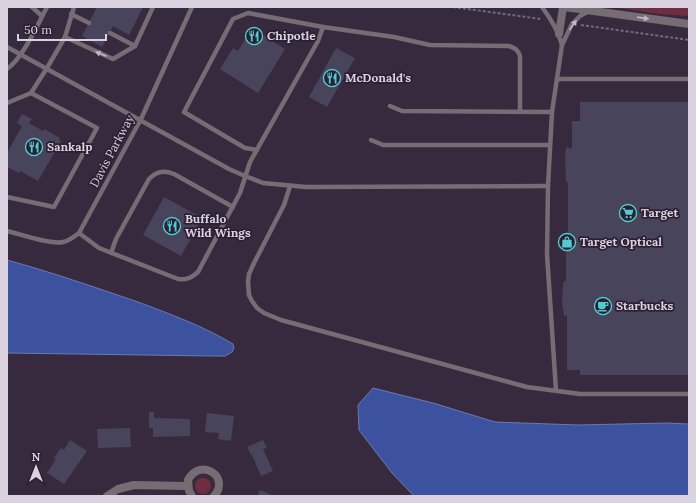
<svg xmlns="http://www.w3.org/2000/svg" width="696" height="503" viewBox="0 0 696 503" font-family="Lora,serif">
<rect width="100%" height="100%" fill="#382a3e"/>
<g fill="#6f2d42">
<path d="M614 7H689V16L660 14Z"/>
<circle cx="203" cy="486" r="8"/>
</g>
<g fill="#3d529e" stroke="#6c78b2">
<path d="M7 260C51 272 94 287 138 302 170 314 203 326 233 344L234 348 232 352 225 356H212L7 353Z"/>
<path d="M373 388 433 403 495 422 578 425 667 423 689 424V496H414L392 473 359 430 358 405Z"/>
</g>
<g fill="#48445c">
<path d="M97 7H143L129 35 113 26 102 47 82 36Z"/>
<path d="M250 31 263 38 264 36 285 49 258 93 220 69 233 48 238 51Z"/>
<path d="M336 48 355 58 327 107 309 97Z"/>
<path d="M580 102H689V375H580V370H567V315L564 316 562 302 563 286 564 281H566V244H568V182H566L565 160 566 147 572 149V121H580Z"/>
<path d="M22 114 32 119 29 123 43 131 44 129 60 138 59 139 61 141 38 181 20 171 19 173 7 167V153L22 126 17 123Z"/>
<path d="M164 197 202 218 181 256 143 235Z"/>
<path d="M149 412H154V418L190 419V436L153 437V428H149Z"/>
<path d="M207 413 234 416 231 441 218 439 219 433 205 432Z"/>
<path d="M130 428 131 447 98 448 97 429Z"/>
<path d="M70 440 87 451 64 484 47 473 56 459 54 458 61 448 64 450Z"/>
<path d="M263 440 267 448 263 449 273 471 261 476 252 455H251L247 447Z"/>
<path d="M260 490 274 496H255V495H258Z"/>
</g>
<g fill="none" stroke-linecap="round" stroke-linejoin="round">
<g stroke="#75687a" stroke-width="2" stroke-dasharray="3 2" stroke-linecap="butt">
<path d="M453 7 541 19"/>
<path d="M581 25 689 40"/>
</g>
<g stroke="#776c73" stroke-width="4.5">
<path d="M32 7 42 16"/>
<path d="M542 7C551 19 558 30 562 45"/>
<path d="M71 14 89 23"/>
<path d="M110 33 135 46"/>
<path d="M65 37 113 59 135 46 153 7"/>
<path d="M7 47 229 169 245 176 263 183 306 187 548 186"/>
<path d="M7 69C23 58 38 24 47 7"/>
<path d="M557 79H689"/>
<path d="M7 103 31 93 47 68 65 37 74 7"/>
<path d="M390 106 402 111 552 112"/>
<path d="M371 140 383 145H550"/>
<path d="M257 150 245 148 184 112 233 19 248 13 323 27"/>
<path d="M290 186 284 205 254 263 249 274 248 282 249 295 252 301 257 308 264 313 281 320 527 387 580 394H689"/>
<path d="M7 197 54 207 97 128 31 93"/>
<path d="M7 231C20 234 50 245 63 242 69 241 74 237 79 233L141 119 192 7"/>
<path d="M79 233 99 248 178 279C187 280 191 278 198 272L240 193 250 162 318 41 323 27 394 37 430 45 509 46C515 48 518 50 520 56V112"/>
<path d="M111 253 116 239 149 179C157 171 164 170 174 174L233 207"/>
<path d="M556 391 547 254 548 186 552 112 562 45 572 24 580 16 589 11"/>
</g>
<g stroke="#776c73" stroke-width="8">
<path d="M107 496 118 489 134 485 187 486"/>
<path d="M192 496 189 491 188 480C201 456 231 478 214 496"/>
</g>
<g stroke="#776c73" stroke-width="8">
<path d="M564 7 689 24"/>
<path d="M559 34 563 7"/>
</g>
</g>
<defs><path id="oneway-solid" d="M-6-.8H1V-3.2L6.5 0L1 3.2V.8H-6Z"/></defs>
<g fill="#c2b8c4">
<use href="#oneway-solid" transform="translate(643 18) rotate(8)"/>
<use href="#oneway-solid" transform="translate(573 25) rotate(-55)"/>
<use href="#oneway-solid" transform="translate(101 54) rotate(-157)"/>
</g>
<defs>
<g id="restaurant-ring" transform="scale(0.9)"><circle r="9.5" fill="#2e2034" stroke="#51ccd2" stroke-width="1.5"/><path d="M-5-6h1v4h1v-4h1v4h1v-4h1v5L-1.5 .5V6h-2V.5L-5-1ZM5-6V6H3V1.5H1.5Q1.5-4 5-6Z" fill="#51ccd2"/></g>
<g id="supermarket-ring" transform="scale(0.9)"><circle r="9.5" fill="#2e2034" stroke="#51ccd2" stroke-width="1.5"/><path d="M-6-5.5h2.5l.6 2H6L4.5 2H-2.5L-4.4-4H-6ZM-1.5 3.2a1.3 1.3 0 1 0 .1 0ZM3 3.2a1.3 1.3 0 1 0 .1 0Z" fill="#51ccd2"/></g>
<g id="shop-ring" transform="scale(0.9)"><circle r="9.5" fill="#2e2034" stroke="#51ccd2" stroke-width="1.5"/><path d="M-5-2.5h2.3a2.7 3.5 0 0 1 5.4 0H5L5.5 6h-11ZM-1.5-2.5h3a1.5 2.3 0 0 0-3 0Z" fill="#51ccd2"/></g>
<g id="cafe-ring" transform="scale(0.9)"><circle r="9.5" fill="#2e2034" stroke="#51ccd2" stroke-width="1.5"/><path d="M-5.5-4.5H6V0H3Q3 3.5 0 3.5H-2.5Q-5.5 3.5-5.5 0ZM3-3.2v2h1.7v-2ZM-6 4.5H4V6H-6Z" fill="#51ccd2"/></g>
</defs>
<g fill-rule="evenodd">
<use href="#restaurant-ring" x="254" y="36"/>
<use href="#restaurant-ring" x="332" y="78"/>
<use href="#restaurant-ring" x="34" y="147"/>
<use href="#supermarket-ring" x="628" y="213"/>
<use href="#restaurant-ring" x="172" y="226"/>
<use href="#shop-ring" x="567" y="242"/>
<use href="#cafe-ring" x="603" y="306"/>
</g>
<g text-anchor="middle" stroke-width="3.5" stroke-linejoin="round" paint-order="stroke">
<g font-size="12" font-weight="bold" fill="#dbd2df" stroke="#2e2034" text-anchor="start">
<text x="267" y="40">Chipotle</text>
<text x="345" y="82">McDonald's</text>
<text x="47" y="151">Sankalp</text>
<text x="641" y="217">Target</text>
<text x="185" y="223">Buffalo<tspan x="185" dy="14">Wild Wings</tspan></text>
<text x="580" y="246">Target Optical</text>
<text x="616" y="310">Starbucks</text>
</g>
<g font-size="12" fill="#dbd2df" stroke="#2e2034">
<text transform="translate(112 151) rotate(-62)" y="4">Davis Parkway</text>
</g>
</g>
<rect width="696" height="503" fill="none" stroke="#dbd2df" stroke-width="16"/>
<g transform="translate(36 467)" stroke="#2e2034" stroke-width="3" paint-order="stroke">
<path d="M0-3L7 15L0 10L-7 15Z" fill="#dbd2df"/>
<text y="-6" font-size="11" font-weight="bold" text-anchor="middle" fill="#dbd2df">N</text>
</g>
<path d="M18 34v6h88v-6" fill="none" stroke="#dbd2df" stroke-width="2"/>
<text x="24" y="34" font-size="12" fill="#dbd2df" stroke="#2e2034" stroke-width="3" paint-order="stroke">50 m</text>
</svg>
